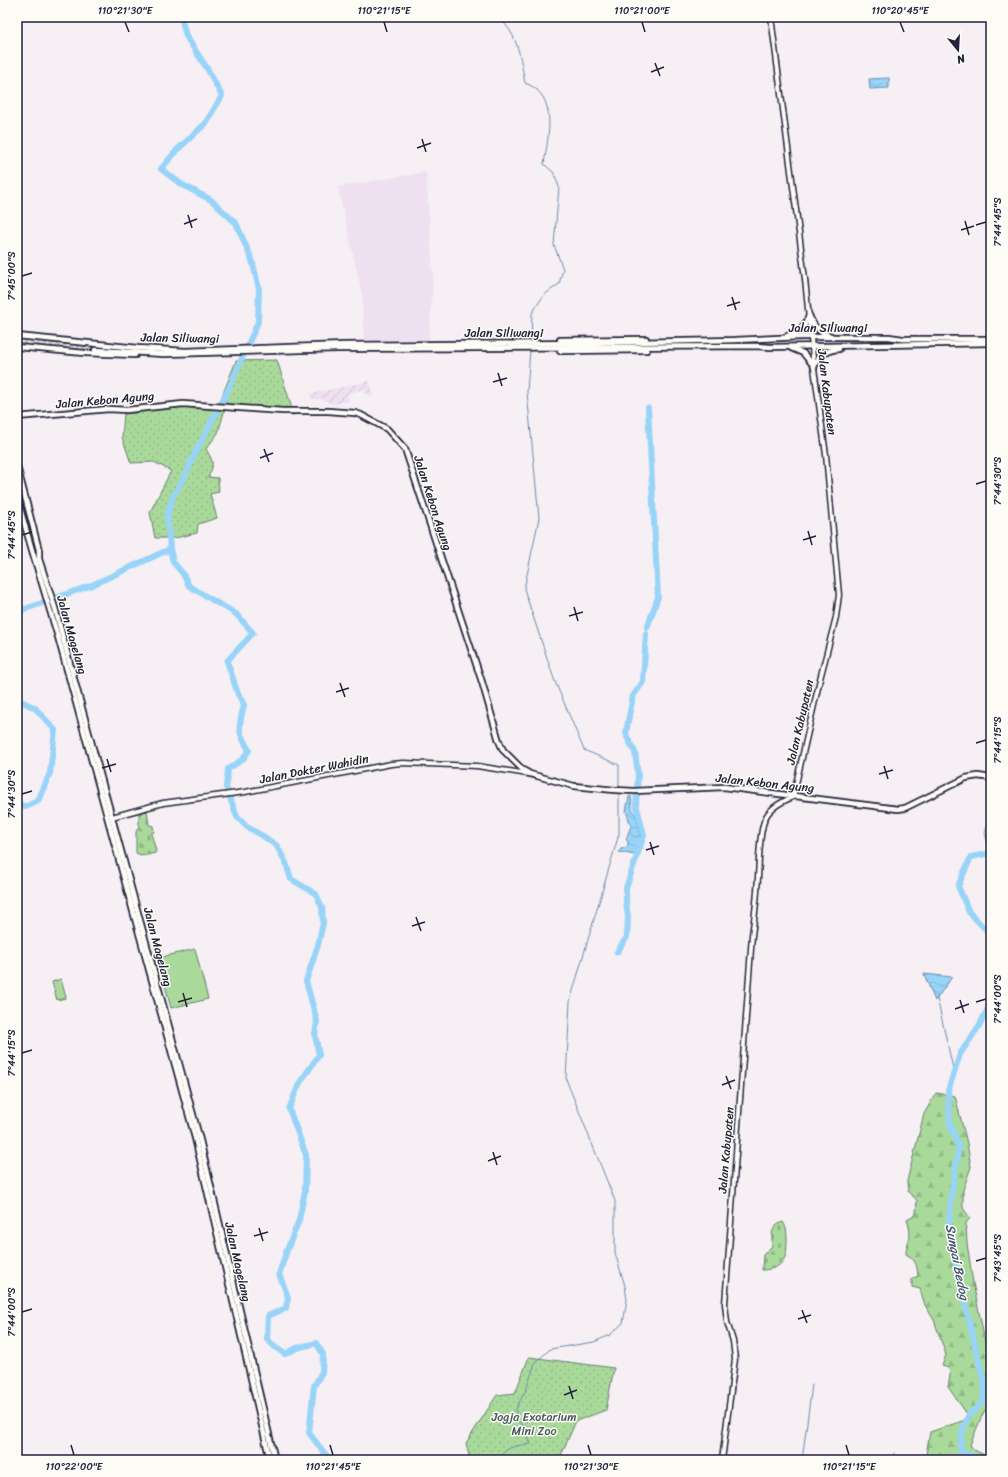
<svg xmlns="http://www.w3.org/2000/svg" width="1008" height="1477" viewBox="0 0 1008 1477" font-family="Sriracha,sans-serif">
<defs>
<pattern id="industrial-furrows" width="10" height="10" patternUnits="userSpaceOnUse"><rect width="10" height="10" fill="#eee0f1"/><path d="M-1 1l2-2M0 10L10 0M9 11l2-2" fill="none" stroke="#ccc0d0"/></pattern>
<pattern id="green-dots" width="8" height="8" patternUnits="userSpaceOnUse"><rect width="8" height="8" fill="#a9da9b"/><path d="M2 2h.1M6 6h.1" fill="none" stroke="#91bb86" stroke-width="1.8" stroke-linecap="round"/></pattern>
<pattern id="forest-firs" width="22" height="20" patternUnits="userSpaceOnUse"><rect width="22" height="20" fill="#a9da9b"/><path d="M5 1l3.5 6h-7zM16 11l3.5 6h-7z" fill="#91bb86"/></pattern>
<pattern id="cemetery-stones" width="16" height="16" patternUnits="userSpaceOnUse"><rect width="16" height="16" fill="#a9da9b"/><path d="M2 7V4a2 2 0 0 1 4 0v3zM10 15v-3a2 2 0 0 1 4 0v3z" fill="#91bb86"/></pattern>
<pattern id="water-waves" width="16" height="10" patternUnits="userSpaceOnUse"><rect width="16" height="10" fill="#98d3f8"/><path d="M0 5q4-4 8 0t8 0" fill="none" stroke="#83b5d6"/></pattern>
</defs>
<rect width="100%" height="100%" fill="#f6eff4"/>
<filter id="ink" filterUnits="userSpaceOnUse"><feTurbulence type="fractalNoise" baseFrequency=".025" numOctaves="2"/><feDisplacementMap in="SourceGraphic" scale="8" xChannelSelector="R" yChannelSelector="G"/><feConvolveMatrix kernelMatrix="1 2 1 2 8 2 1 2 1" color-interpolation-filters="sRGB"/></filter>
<g filter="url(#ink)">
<path fill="#eee0f1" d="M426 172 433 275 429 340H364L362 294 338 187Z"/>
<path fill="url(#industrial-furrows)" d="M370 381 373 396 370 397 369 393 366 394 364 389 347 394 349 401 332 404 321 399H312L310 394Z"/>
<g fill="url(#green-dots)" stroke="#667e6b">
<path d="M277 360 294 415 218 406 236 361Z"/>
<path d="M173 407 225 409 218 433 206 449C213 461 215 465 208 477L218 478 219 492 210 494 217 518 198 524 197 533 175 538H155L150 512 171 471 154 462 131 463 122 437 124 414Z"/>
<path d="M529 1357 614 1368 606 1410 576 1421 559 1460H470L466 1443 497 1395 515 1393Z"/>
</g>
<path fill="url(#forest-firs)" stroke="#667e6b" d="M936 1093 955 1096 967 1143 971 1167 963 1190V1208L970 1218 966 1223 967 1243 973 1283 991 1370V1402L981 1418 970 1445 974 1450 991 1458V1460H925L930 1432 971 1418 967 1414 948 1387 950 1376 949 1368 942 1366 946 1355 934 1320 925 1305 920 1289 912 1287V1279L918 1276C917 1265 916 1260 906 1254 906 1248 907 1246 909 1240 911 1233 909 1227 907 1219L916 1214 917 1200 908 1192 907 1181 924 1114Z"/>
<g fill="url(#cemetery-stones)" stroke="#667e6b">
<path d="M147 811 149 825 153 826 154 832 151 833 156 851 155 853 144 856V854L141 855 136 853V832L139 826V813Z"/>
<path d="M783 1222C787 1228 787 1234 787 1241 787 1260 782 1269 762 1270L763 1255 772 1246C772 1234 770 1227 783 1222Z"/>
</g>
<g fill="#a9da9b" stroke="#667e6b">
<path d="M195 949 208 999 171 1008 158 958Z"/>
<path d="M61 979 66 998 57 1000 52 982Z"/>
</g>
<g fill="url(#water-waves)" stroke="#698cac">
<path d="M889 78V88L870 89 869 79Z"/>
<path d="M631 796 632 809 636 815 640 830 641 842 635 855 619 852 621 849 628 846V842L626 839 631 826 626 811 629 797Z"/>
<path d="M924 974 952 977 935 1001Z"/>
</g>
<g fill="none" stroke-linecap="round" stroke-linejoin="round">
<g stroke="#698cac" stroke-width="1">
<path d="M500 17C504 24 510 29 513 36 520 50 522 67 525 83 559 95 548 137 544 164L554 173 559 187 554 245 563 269 559 284 544 295 532 313 531 341"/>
<path d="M530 350 527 392 539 518 524 589 554 679 584 750 619 765V788"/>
<path d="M988 843C983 833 985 829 991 820"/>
<path d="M937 998 954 1073"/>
<path d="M497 1460C505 1447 516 1445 531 1444L528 1437V1429L515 1419 517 1406 526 1390 535 1363 550 1349 594 1342 610 1335 623 1323 627 1300 625 1286 615 1253V1201L566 1079 570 1001 619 834V792"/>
<path d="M802 1460 812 1385"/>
<path d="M892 1460 894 1453"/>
</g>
<g stroke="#98d3f8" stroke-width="6">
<path d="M170 549 173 562 183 574 189 586 219 604"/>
<path d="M223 606 236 614 253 633 227 661 238 694 244 705C239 727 236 729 249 750L243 759 228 769 226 787 237 817 247 827 263 836 277 846 286 863 291 879 316 894 322 907 323 923 318 945 306 981 317 1021 315 1035 319 1055 299 1084 289 1109 306 1155 305 1191 299 1220 287 1250 279 1274 288 1297 286 1308 268 1316 267 1339 276 1348 285 1354 297 1348 316 1343 323 1354 322 1372 314 1386 309 1433 330 1460"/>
<path d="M17 612 92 585 170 549 167 515 173 496 185 476 196 451 228 390 258 322 259 289 252 260 236 223 211 200 181 184 161 169 177 150 205 124 222 96 208 70 186 36 181 17"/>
<path d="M647 628 658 597 648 408"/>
<path d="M17 699 35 708 55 730 50 773 38 801 25 807 17 802"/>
<path d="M991 853 971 857 958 886 969 912 991 935"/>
<path d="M617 952 627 937 628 917 626 903V888L644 835 636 804 638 775 635 752 627 737 626 732 633 696 643 682 646 634"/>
<path d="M985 1460 961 1452 960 1447 962 1433 968 1416 982 1403 985 1387 957 1270 949 1224 952 1189 959 1146 950 1125 948 1091 960 1054 979 1026 991 1003"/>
</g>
<path stroke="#ccc6cf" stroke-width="4.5" stroke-dasharray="4.5 2" stroke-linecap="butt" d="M17 341 95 350"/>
<g stroke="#22223b" stroke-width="7">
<g id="secondary">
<path d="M112 817 163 803 245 792 391 764 403 763 477 766 528 774"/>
<path d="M722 1460 735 1359 733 1341 727 1322 725 1304 752 935C756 909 758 884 759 858 760 846 760 830 765 819 769 808 783 801 793 797L820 679 836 617 839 595 826 455 814 368 805 279 771 17"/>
</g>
</g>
<g stroke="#22223b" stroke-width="8">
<path id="primary" d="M17 417 109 409 127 410 183 404 283 411H328L355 413 361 415 387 429 405 449 482 682 499 741 503 750 523 770 530 774 574 786 615 790 634 791 724 787 898 809 905 808 966 778 978 776 991 778"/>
</g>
<g stroke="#22223b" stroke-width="8">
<g id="trunk">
<path d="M809 315C813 326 819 333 831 336"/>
<path d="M17 336 138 348 185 351 345 345 583 343 735 340 801 337H889L903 339H991"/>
<path d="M787 336C798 333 805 327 809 316"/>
<path d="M560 340 646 339"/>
<path d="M17 347 85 353 135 355"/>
<path d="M791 348 803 353 814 366"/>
<path d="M95 350 164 354 337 349 757 346 770 347 991 343"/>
<path d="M560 351 647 350"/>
<path d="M814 368C816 356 827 350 839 349"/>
<path d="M17 466 39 550V559L55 608 76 686 200 1140 275 1460"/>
<path d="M17 498 34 557 58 637 195 1138 270 1460"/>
</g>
</g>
<use href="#secondary" stroke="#fdfcf7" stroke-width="4"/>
<use href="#primary" stroke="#fdfcf7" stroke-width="4.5"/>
<use href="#trunk" stroke="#fdfcf7" stroke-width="4.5"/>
</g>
</g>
<path fill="none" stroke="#22223b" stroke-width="1.5" d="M125 22 129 32M384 22 387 32M642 22 645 32M900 22 904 32M655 63 660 76M651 72 664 67M422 139 426 152M417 148 431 143M188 215 192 228M965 221 969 235M184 224 197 219M976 225 986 222M961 230 974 226M22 276 32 273M732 297 736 310M727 306 740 302M498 373 502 386M493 382 507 378M264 449 269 462M260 458 273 453M976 484 986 481M808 531 812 545M22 535 32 532M803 540 816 536M574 607 578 621M569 616 583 612M340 683 345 697M336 692 349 688M976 743 986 740M107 759 111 772M884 766 888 779M102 768 116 764M879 774 893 770M22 794 32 791M650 842 654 855M646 850 659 846M416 917 421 931M412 926 425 922M183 993 187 1007M960 1000 964 1013M178 1002 192 998M976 1002 986 999M955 1009 969 1004M22 1053 32 1050M726 1076 731 1089M722 1085 735 1080M493 1152 497 1165M488 1161 501 1156M259 1228 263 1241M254 1236 268 1232M976 1261 986 1258M802 1310 807 1323M22 1312 32 1309M798 1319 811 1315M569 1386 573 1399M564 1395 577 1390M71 1445 74 1455M330 1445 333 1455M588 1445 591 1455M846 1445 849 1455"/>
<g text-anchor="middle" stroke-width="3" stroke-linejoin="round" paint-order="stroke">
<g font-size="12" fill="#22223b" stroke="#fdfcf7">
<text x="828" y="332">Jalan Siliwangi</text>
<text x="504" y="337">Jalan Siliwangi</text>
<text transform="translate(180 338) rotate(1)" y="4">Jalan Siliwangi</text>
<text transform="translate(827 392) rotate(83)" y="4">Jalan Kabupaten</text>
<text transform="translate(105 400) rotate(-5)" y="4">Jalan Kebon Agung</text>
<text transform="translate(433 503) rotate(72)" y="4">Jalan Kebon Agung</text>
<text transform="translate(72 635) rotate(74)" y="4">Jalan Magelang</text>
<text transform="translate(800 722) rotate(-77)" y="4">Jalan Kabupaten</text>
<text transform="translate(314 769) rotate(-11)" y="4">Jalan Dokter Wahidin</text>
<text transform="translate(765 783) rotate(6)" y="4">Jalan Kebon Agung</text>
<text transform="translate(158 947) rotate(75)" y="4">Jalan Magelang</text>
<text transform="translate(726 1150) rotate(-85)" y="4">Jalan Kabupaten</text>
<text transform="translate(238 1262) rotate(77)" y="4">Jalan Magelang</text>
</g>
<g font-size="12" fill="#4a5958" stroke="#fdfcf7">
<text x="534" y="1421">Jogja Exotarium<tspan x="534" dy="14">Mini Zoo</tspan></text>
</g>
<g font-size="13" font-style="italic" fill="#455774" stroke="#fdfcf7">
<text transform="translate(958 1262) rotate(79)" y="5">Sungai Bedog</text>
</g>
</g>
<rect width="1008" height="1477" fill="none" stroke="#fdfcf7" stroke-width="44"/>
<g transform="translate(958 50) rotate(162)" stroke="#fdfcf7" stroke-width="3" paint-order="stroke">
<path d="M0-3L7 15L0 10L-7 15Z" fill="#22223b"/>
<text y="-6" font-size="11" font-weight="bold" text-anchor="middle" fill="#22223b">N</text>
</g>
<rect x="22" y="22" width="964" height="1433" fill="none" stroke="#22223b" stroke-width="1.5"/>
<g font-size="10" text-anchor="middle" fill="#22223b">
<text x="125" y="14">110°21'30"E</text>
<text x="384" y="14">110°21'15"E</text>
<text x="642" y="14">110°21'00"E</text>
<text x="900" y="14">110°20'45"E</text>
<text transform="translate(997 222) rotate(-90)" y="4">7°44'45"S</text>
<text transform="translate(11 276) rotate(-90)" y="4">7°45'00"S</text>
<text transform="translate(997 481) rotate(-90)" y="4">7°44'30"S</text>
<text transform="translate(11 535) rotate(-90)" y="4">7°44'45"S</text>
<text transform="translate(997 740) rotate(-90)" y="4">7°44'15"S</text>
<text transform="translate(11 794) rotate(-90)" y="4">7°44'30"S</text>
<text transform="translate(997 999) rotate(-90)" y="4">7°44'00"S</text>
<text transform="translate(11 1053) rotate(-90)" y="4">7°44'15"S</text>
<text transform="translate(997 1258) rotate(-90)" y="4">7°43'45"S</text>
<text transform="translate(11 1312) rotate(-90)" y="4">7°44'00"S</text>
<text x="74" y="1470">110°22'00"E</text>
<text x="333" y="1470">110°21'45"E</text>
<text x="591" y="1470">110°21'30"E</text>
<text x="849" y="1470">110°21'15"E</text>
</g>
</svg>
